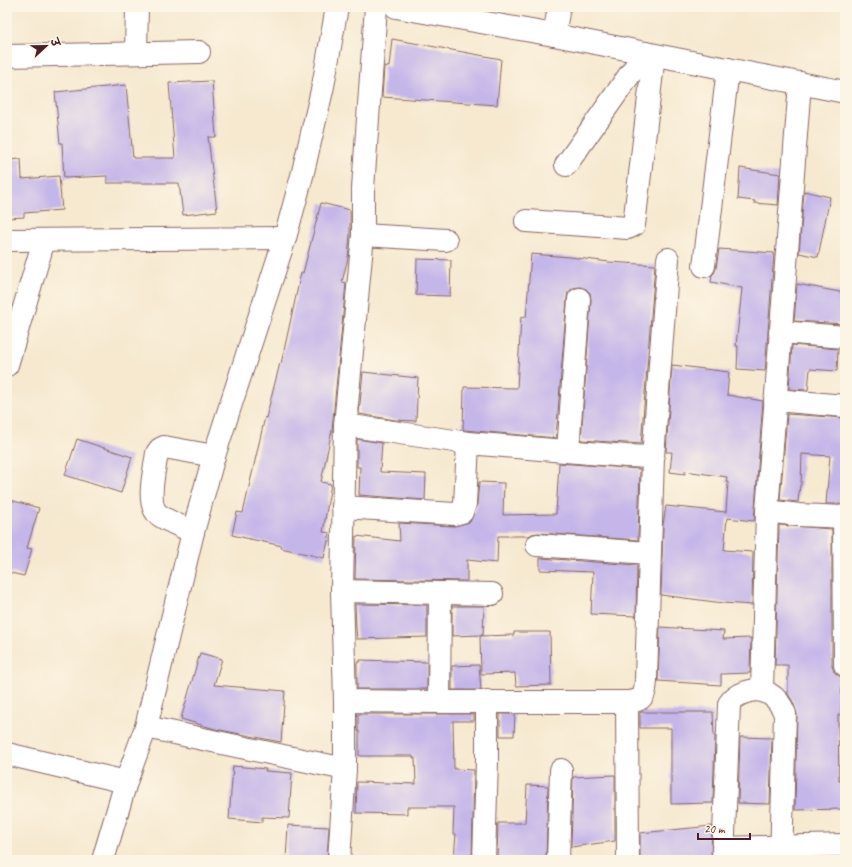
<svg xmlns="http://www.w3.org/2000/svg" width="852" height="867" viewBox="0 0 852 867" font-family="Caveat,'Playpen Sans Deva',sans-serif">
<rect width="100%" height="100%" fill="#fcf5e5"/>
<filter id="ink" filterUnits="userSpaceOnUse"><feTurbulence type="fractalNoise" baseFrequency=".025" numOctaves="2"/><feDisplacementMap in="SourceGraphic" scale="8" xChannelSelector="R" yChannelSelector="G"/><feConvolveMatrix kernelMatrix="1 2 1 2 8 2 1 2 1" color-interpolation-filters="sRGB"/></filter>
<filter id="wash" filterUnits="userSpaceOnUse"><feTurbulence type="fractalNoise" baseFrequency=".012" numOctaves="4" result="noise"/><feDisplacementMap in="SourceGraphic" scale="16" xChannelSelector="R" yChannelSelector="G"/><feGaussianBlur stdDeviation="0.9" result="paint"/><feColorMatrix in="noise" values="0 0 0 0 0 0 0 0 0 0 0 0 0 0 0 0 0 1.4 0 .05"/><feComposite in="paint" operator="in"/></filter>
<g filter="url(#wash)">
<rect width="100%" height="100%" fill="#f6e9d0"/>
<g id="blocks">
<g fill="#c5b6e9">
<path d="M392 39 501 59 497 105 382 97 384 66 389 67Z"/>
<path d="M212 81 216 137H208L217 211 183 215 179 183H107V176L64 178 62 143H60L55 92 126 85 133 158H175L169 83Z"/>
<path d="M21 159 22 179 59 176 62 210 24 213V217L7 218V160Z"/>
<path d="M740 168 780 174 778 205 754 203 755 201 738 199Z"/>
<path d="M804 191 830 197 818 257 799 253Z"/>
<path d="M321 203 350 210V234L348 258 342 282 346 283 332 430 321 482 331 484 323 532 330 533 324 558 281 548 282 546 232 535 237 512 243 513 265 417 266 418 280 363 281 364 301 273H303Z"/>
<path d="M719 249 774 253 765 371 737 369 738 346H736L742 288 711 282 712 275 714 273 716 268Z"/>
<path d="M531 254 570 257 609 262 655 265 641 444 581 440 591 300 590 293 586 289 580 287 573 288 568 292 567 298 556 438 463 430 464 387 517 388 521 317 526 318Z"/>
<path d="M417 259 451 260 450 296 416 295Z"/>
<path d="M797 284 845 293V324L794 321Z"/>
<path d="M792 345 838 349 837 371 810 369 808 390 789 389Z"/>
<path d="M672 365 729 372 727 395 763 401 754 521 727 518 724 550 753 552 752 605 723 603 661 595 663 525 666 506 726 512 728 482H726L727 477 685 471V474L670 472 672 452H666Z"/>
<path d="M363 372 418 378 416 421 395 420 359 414Z"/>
<path d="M787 414 845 418V504H826L830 456 802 454 801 485H800L798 502 780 500Z"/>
<path d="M77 439 132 457 121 493 65 475Z"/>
<path d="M357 439 382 443 380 472 426 474 425 500 359 495 360 467H357Z"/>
<path d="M559 463 640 469 638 540 538 533 532 534 529 536H498L497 563 467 560V581L355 579 356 536 400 541 399 523 454 526 470 522 477 505 479 482 504 483 503 515 556 514Z"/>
<path d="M7 499 39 508 27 548 32 549 24 576 7 572Z"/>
<path d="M779 525 832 529V665L834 672 839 676 842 677 841 715H838L839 781H842L843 809 795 810 797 714 793 702 788 694V665H775Z"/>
<path d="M540 558 637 565 636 616 591 614 593 572 540 570Z"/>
<path d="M355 604 427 605V637L357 639 356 628Z"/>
<path d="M452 606H484L483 635 452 636Z"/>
<path d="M660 627 724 631 723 639 751 638 750 673 721 674V685L658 681Z"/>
<path d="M514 632H550L551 685 516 686 515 673 481 674 480 636 514 635Z"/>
<path d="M200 653 222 659 214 685 285 691 281 742 215 729 181 719Z"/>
<path d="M360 660 427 662V689H357V662H360Z"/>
<path d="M479 665 481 690H452V666Z"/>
<path d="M640 712H713L714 736H715L713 803 671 804V728H640Z"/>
<path d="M358 714H474V721H453L454 769 474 770 472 859 454 858 456 834H453L454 807H407V814L356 813 357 782 416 784 415 758H413V756H359V731H358Z"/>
<path d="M500 714H515L514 736H500Z"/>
<path d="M740 737 772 738 770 804 738 803Z"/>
<path d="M233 766 266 769 265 771 292 773 289 818 262 817V822L229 819Z"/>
<path d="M615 775V841L571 847 573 777Z"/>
<path d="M527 785 548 786 546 860H497L498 823H525Z"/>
<path d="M288 825 329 827 327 860H286Z"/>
<path d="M712 826 711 860H640V833Z"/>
</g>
</g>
</g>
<g filter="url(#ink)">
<use href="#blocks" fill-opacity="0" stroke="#866665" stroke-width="1"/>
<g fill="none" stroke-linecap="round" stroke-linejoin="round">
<g stroke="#866665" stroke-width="24">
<g id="minor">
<path d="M396 7 554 35 845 92"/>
<path d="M554 35 559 7"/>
<path d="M136 52 137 7"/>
<path d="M7 56 199 52"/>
<path d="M566 165 645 53"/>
<path d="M526 221 628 228 634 225 654 55"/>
<path d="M363 235 446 240"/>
<path d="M7 240 285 238"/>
<path d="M704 266 728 69"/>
<path d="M780 332 845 337"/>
<path d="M7 365 44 240"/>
<path d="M775 400 845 406"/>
<path d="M345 425 468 443 626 456 653 457"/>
<path d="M568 451 579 299"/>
<path d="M343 507 455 514 462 512 465 504 468 443"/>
<path d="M767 511 799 515 845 517"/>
<path d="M844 516 845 665"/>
<path d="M193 532C183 527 167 521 159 515 145 505 155 468 157 453L160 449 164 447 214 456"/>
<path d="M537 545 649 553"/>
<path d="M342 591 492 594"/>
<path d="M762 690 767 511 800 83"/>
<path d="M345 701 439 702H627C644 701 645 695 646 680L653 457 668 259"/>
<path d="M439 702 440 593"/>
<path d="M627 702 628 860"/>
<path d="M146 727 345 769"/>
<path d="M7 754 126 782"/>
<path d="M723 848 845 845"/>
<path d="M103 860 126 782 146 727 193 532 214 456 285 238 302 176 323 86 337 7"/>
<path d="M339 860 345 769V701L342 591 345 425 363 235V188L376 7"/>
<path d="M484 860 487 761V701"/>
<path d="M558 860 561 770"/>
<path d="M723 860 729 704C734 697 736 696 744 693 763 685 778 696 785 714L781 860"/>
</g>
</g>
<use href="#minor" stroke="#fff" stroke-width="22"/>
</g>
</g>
<rect width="852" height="867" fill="none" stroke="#fcf5e5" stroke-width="24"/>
<g transform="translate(46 46) rotate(68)" stroke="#fcf5e5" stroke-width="3" paint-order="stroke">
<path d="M0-3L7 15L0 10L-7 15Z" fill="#4a1f2b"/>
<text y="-6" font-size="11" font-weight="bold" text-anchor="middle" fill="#4a1f2b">उ</text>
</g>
<path d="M698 833v6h52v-6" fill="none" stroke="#4a1f2b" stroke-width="2"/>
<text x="704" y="833" font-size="12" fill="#4a1f2b" stroke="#fcf5e5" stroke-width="3" paint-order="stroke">20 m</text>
</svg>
